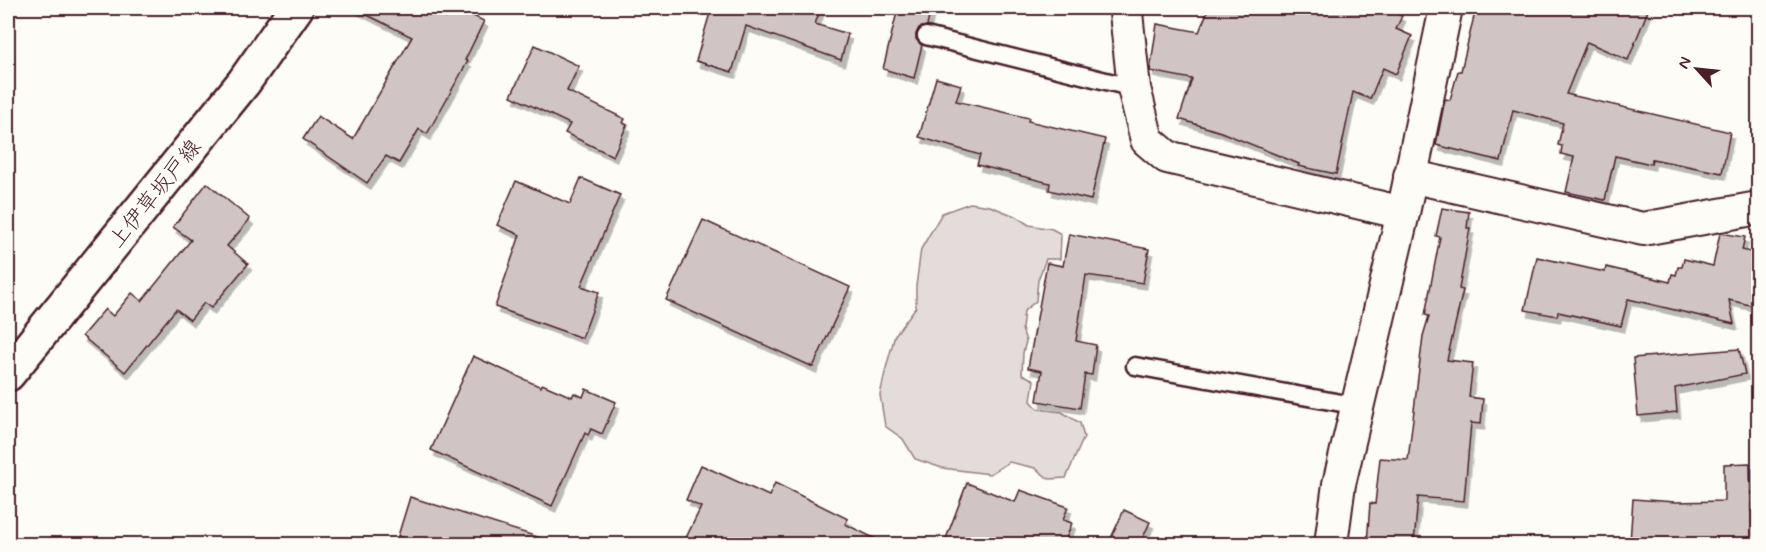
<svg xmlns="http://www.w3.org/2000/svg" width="1766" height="552" viewBox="0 0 1766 552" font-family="Mynerve,'Klee One',sans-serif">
<defs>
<filter id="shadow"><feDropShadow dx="3.5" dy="6" stdDeviation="0" flood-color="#0004"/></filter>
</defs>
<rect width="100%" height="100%" fill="#fdfcf7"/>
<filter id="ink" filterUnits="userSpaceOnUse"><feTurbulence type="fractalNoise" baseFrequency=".0167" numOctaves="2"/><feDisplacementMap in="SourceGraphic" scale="12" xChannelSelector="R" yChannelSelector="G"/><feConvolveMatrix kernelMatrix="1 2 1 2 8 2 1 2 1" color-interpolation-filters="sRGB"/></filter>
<g filter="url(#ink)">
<path fill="#e3dcda" stroke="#967e82" stroke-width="1.5" d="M970 203 990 206 1015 216 1029 225 1052 229 1061 234 1060 259H1046L1038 280 1036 301 1024 311 1022 329 1026 341 1023 353 1022 374 1034 380 1031 401 1038 409 1062 412 1080 423 1084 437 1066 478 1049 479 1035 468 1009 462 990 474 942 468 915 459 903 439 885 426 880 395 886 368 895 335 916 307V286L921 249 942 213Z"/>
<g fill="#d0c5c4" stroke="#4a1f2b" stroke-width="1.5" filter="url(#shadow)">
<path d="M353 8H425L445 18 450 8H456L484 21 465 60 468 61 427 134 419 129 399 163 386 156 367 183 303 139 318 116 353 139 412 37Z"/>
<path d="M706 8H821L815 24 848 34 841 60 746 26 732 72 696 61 710 13 706 11Z"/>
<path d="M898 8H931L927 26 919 28 916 34V39L922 45 914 78 883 69Z"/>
<path d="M1209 8H1383L1402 16 1396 29 1412 36 1396 74 1383 68 1370 99 1353 92 1336 174 1298 166 1299 164 1221 132 1179 119 1192 79 1150 71 1157 24 1199 32Z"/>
<path d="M1476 8H1649L1628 60 1587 42 1566 94 1730 132 1722 173 1652 159 1651 164 1615 156 1605 200 1566 192 1574 157 1561 154 1562 146 1558 145 1563 123 1513 110 1501 161 1436 145 1445 99 1450 100 1458 71H1461Z"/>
<path d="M535 45 579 66 567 91 625 119 623 123 627 125 613 156 565 133 570 124 511 96Z"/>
<path d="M936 78 961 85 956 101 1029 118 1028 121 1105 139 1091 200 1049 190 1050 183 977 165 980 155 919 137Z"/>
<path d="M581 178 620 195 581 286 599 292 582 338 495 307 520 235 497 225 516 181 570 204Z"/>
<path d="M207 183 250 219 227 246 248 264 211 308 204 303 190 320 176 309 125 372 82 336 105 309 113 316 132 293 142 301 191 240 173 227Z"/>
<path d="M1442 208 1469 212 1467 228H1470L1459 289 1463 290 1447 360 1473 363 1469 397 1483 399 1481 424 1471 423 1464 501 1418 497 1414 544H1367L1370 503 1375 504 1380 458 1408 460 1423 336 1429 316 1425 315 1440 237 1436 236Z"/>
<path d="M703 220 850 287 813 367 666 300Z"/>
<path d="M1720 233 1745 237 1742 250 1758 254V307L1729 300 1734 324 1628 299 1621 326 1558 312 1557 316 1525 310 1537 257 1605 272 1606 267 1670 282 1672 274 1676 275 1678 267H1682L1684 259 1713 266Z"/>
<path d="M1069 234 1149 249 1143 283 1086 275 1076 341 1096 345 1092 375 1085 374 1080 408 1037 401 1042 371 1028 368 1047 263 1063 266Z"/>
<path d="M1739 349 1745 374 1675 388 1677 412 1638 416 1633 358Z"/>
<path d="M473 356 541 387 542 384 572 397 574 393 583 397 586 389 616 402 602 434 591 429 588 435 585 433 552 506 431 450Z"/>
<path d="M1750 463 1751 511 1758 510V544H1666L1630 542 1633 499 1675 502 1724 501V464Z"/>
<path d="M701 465 769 496 775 483 848 519 845 524 886 544H683L701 507 686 500Z"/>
<path d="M967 483 1015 502 1020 490 1068 507 1063 520 1072 523 1064 544H944Z"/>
<path d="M410 497 541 538V544H427L398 536Z"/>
<path d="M1124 510 1150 522 1140 544H1126L1111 538Z"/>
</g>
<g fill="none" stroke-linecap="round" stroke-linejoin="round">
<g stroke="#4a1f2b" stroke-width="21">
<g id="lane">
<path d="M926 36 1134 88"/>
<path d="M1135 366 1358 406"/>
</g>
</g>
<g stroke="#4a1f2b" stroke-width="36">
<g id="street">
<path d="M1128 8 1126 13 1134 88 1147 140 1167 157 1403 213"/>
<path d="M1410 176 1643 229 1758 208"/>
<path d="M1331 544 1339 484 1403 213 1446 8"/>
</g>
</g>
<g stroke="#4a1f2b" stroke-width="38">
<path id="secondary" d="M8 374 244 82 296 8"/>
</g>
<use href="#lane" stroke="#fdfcf7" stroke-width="16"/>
<use href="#street" stroke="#fdfcf7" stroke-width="32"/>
<use href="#secondary" stroke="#fdfcf7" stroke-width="33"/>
</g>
</g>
<g text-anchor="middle" stroke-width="5" stroke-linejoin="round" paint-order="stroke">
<g font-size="22" fill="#4a1f2b" stroke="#fdfcf7">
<text transform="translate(154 193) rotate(-51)" y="8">上伊草坂戸線</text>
</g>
</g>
<rect width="1766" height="552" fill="none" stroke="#fdfcf7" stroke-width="30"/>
<rect x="15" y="15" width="1736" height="522" fill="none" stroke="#4a1f2b" stroke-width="2" filter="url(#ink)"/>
<g transform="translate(1697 69) rotate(297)" stroke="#fdfcf7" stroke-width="4.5" paint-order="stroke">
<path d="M0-4.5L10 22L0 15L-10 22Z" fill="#4a1f2b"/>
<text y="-9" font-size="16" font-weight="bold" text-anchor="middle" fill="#4a1f2b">N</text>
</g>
</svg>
